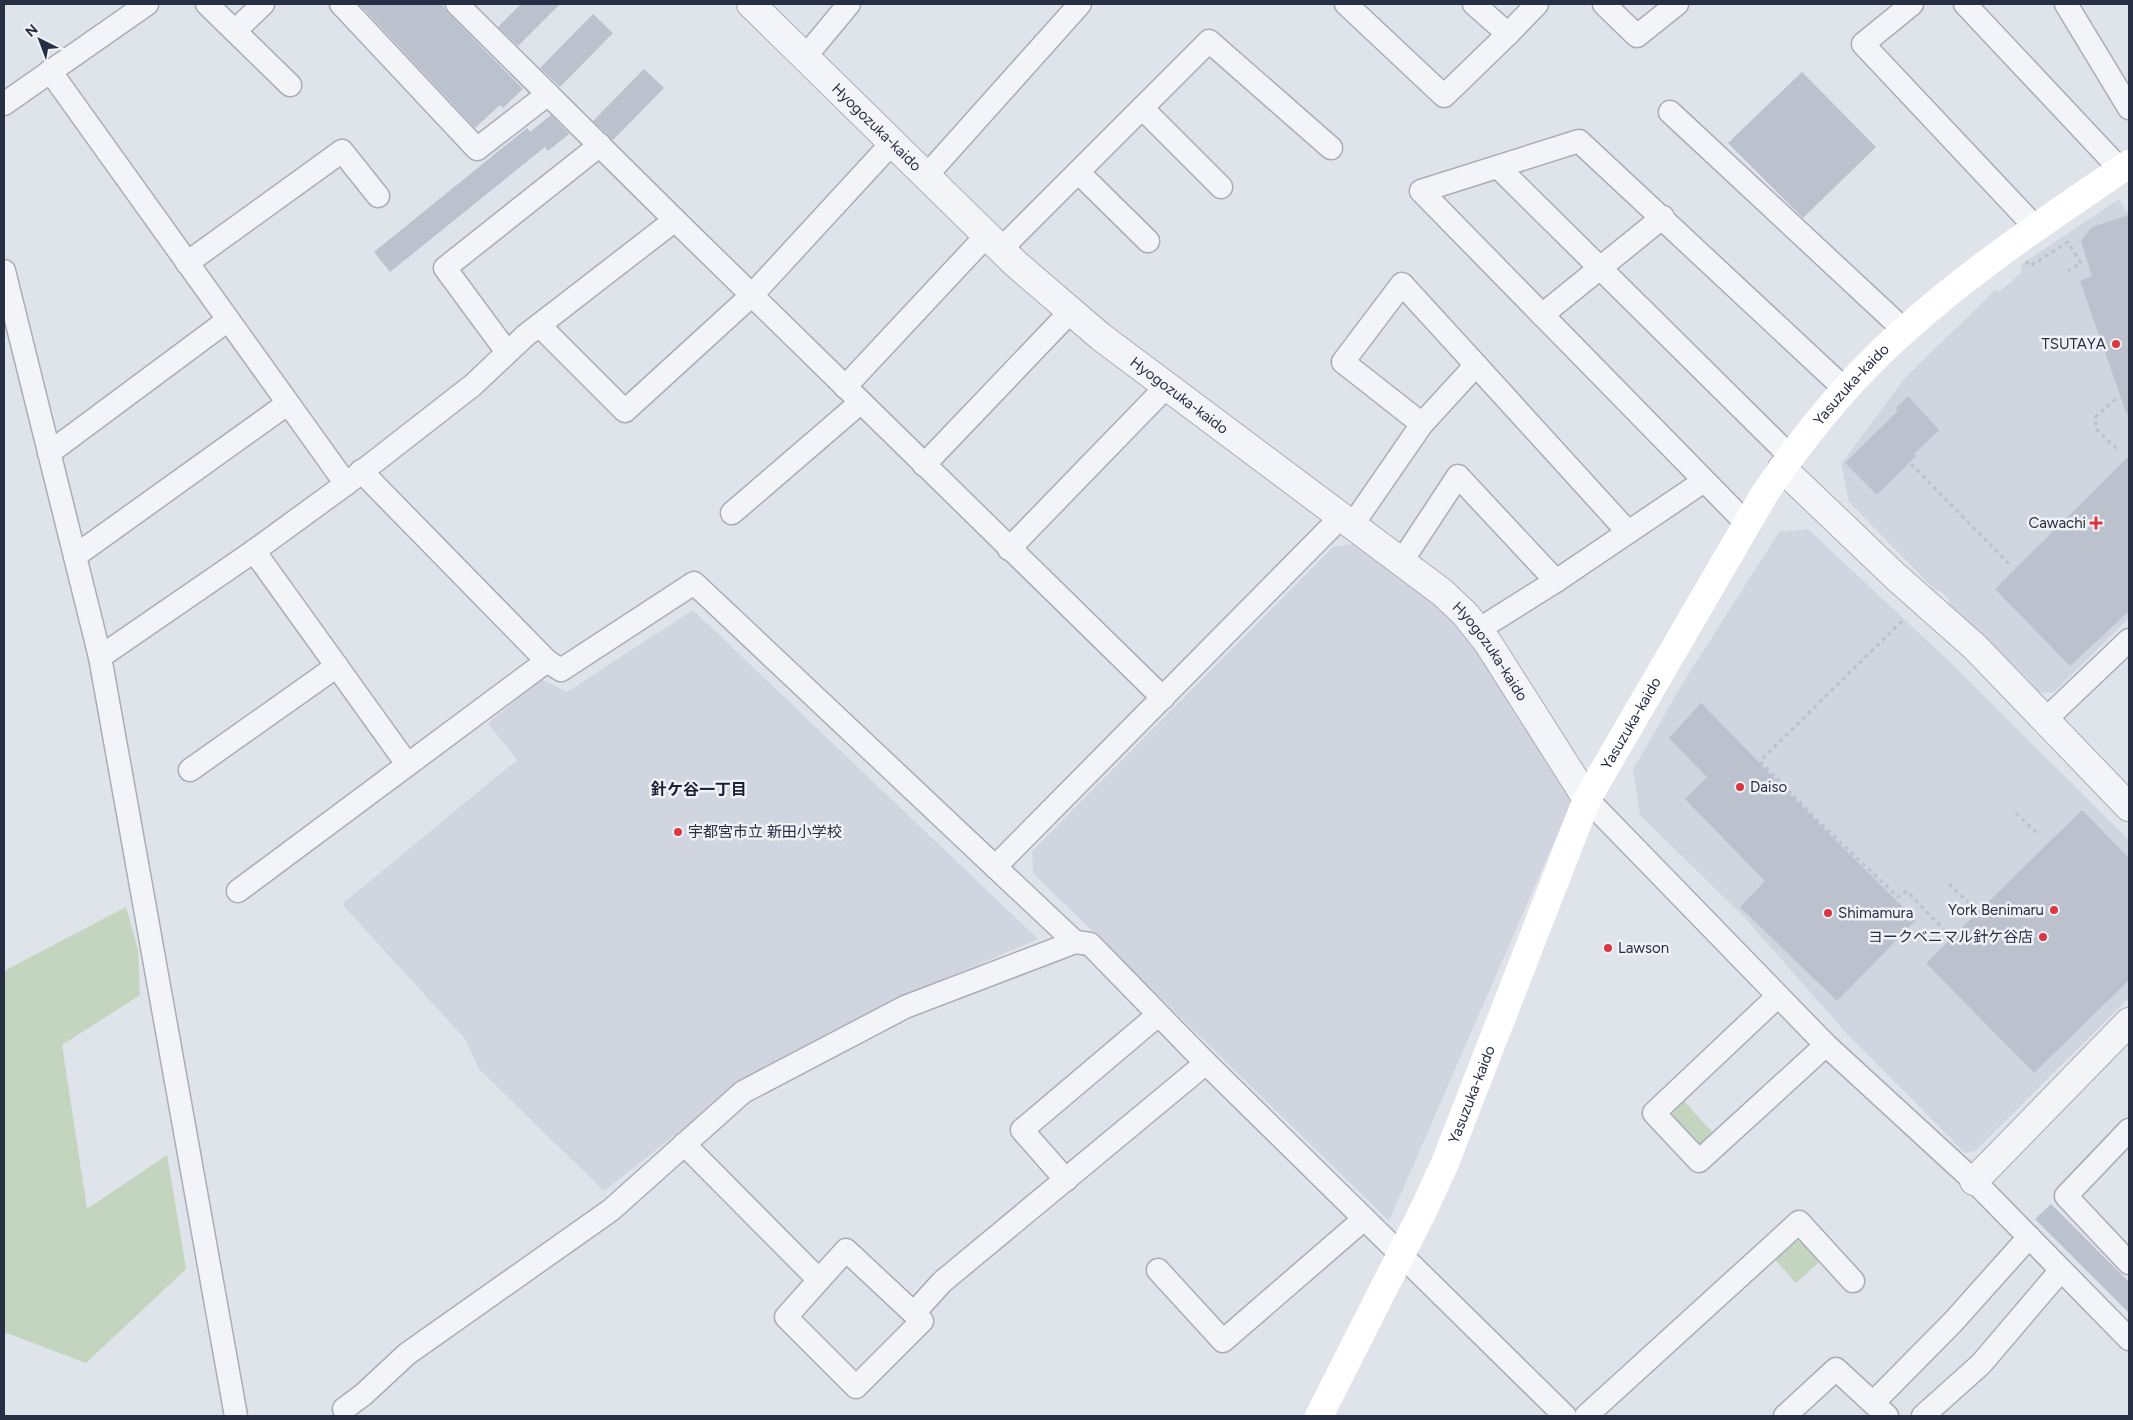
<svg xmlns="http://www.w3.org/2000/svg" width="2133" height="1420" viewBox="0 0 2133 1420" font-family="Figtree,'Noto Sans JP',sans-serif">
<rect width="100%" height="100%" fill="#dfe3ea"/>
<g fill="#d1d5df">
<path d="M2119 199 2126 211 2129 210V618L2054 692 2039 693 1950 606 1949 600 1941 591 1935 590 1849 502 1841 464 1904 379 1995 290 2000 291 2020 274 2022 264Z"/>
<path d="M1808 529 1952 664 2129 840V998L1975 1151 1965 1153 1848 1035 1746 919 1640 815 1633 770 1681 686 1779 532Z"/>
<path d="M1359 543 1435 603 1470 639 1574 796 1389 1221 1033 873 1032 851 1333 547Z"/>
<path d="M693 610 1038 939 901 998 755 1072 604 1191 479 1069 465 1039 342 904 517 760 488 723 541 679 567 692Z"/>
</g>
<g fill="#c3d5bf">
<path d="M126 907 138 950 140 995 62 1045 87 1209 167 1155 186 1269 86 1363 4 1332V971Z"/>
<path d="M1684 1101 1713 1133 1702 1143 1693 1144 1671 1120 1673 1111Z"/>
<path d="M1800 1241 1819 1262 1796 1283 1772 1256 1788 1242Z"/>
</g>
<g fill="#bcc1ce">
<path d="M359 4H442L448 13 523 89 503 108 500 105 475 128Z"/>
<path d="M521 4H560L518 46 498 27Z"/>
<path d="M593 14 613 33 560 87 540 68Z"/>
<path d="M644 69 664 88 613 140 593 121Z"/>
<path d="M1802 72 1876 147 1803 218 1728 143Z"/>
<path d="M551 115 569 134 548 151 545 147 390 272 374 252 527 128 530 132Z"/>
<path d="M2129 215V414L2127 415 2080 281 2092 276 2081 241 2092 227Z"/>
<path d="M1908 396 1939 430 1914 454 1916 456 1877 495 1845 463 1898 411 1896 408Z"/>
<path d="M2129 456V611L2070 666 1995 589Z"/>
<path d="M1701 703 1820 825 1916 920 1837 1001 1740 907 1765 881 1685 799 1707 777 1669 738Z"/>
<path d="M2082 810 2129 858V980L2034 1073 1926 963Z"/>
<path d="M2051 1204 2129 1282V1313L2035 1219Z"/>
</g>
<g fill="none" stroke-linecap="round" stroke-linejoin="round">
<g stroke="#a8adb8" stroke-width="25">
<g id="minor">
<path d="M207 4 290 85"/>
<path d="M341 4 477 149 548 94"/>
<path d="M457 4 675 220"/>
<path d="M1346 4 1444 96 1508 34 1474 4"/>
<path d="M1604 4 1637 36 1677 4"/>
<path d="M1912 4 1863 44 2036 228"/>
<path d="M1965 4 2121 170"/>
<path d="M2066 4 2129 108"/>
<path d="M235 31 263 4"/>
<path d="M1508 34 1537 4"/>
<path d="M805 57 849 4"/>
<path d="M50 71 346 484"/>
<path d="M4 104 147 4"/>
<path d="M1142 108 1221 187"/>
<path d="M1670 112 1905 331"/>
<path d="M1498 167 1790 456"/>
<path d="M1078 172 1148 241"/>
<path d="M927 175 1080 4"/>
<path d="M1001 249 1209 41 1331 148"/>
<path d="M187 263 342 151 378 196"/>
<path d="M4 271 100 657 236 1416"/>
<path d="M1542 315 1663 217"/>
<path d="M539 325 625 411 752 295 892 143"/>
<path d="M507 352 445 268 600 145"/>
<path d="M845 387 987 235"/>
<path d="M861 402 1163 698"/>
<path d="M1422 424 1343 362 1402 284 1476 365"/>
<path d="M49 453 228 320"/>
<path d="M924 465 1071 311"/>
<path d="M1746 523 1421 191 1579 141 1846 390"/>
<path d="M1353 524 1422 424 1476 365 1628 532"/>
<path d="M1009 549 1167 386"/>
<path d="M254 551 407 764"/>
<path d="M75 556 287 404"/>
<path d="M1402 561 1458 476 1556 581"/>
<path d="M1478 630 1556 581 1704 481"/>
<path d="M100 657 254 551 346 484 473 385 525 336 675 220 861 402 732 513"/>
<path d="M2045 720 2129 640"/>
<path d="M190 770 337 666"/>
<path d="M1587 799 1826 1045 1974 1181 2129 1339"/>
<path d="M995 867 1342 516"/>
<path d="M238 891 547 661"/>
<path d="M1075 942 1090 944 1206 1063 1565 1416"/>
<path d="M1778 996 1654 1113 1699 1161 1826 1045"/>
<path d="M2129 1130 2066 1196 2129 1263"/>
<path d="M684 1144 819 1280 786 1317 856 1387 922 1321 846 1250 819 1280"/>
<path d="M1066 1180 1022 1130 1158 1015"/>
<path d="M1158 1270 1223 1341 1364 1219"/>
<path d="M914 1313 942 1282 1206 1063"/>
<path d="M1873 1403 1953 1322 2029 1237"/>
<path d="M344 1409 364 1394 407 1354 611 1210 743 1092 905 1007 1075 942 694 583 561 670 547 661 361 471"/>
<path d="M1586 1416 1799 1222 1853 1281"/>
<path d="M1785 1416 1836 1369 1887 1416"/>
<path d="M1923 1416 1981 1364 2061 1270"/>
</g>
</g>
<g stroke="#a8adb8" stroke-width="30">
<g id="tertiary">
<path id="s1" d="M751 4 1016 264 1101 337 1443 593 1466 615 1488 643 1587 799"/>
<path d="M1782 468 1895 576 1975 647 2129 807"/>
<path d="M1974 1181 2129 1022"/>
</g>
</g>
<g stroke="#bdc1c9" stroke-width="3" stroke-dasharray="4 4" stroke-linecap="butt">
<path d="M2026 261 2030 266 2068 242 2081 263 2068 271"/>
<path d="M2116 399 2095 417 2096 429 2117 449"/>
<path d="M1911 464 2011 566"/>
<path d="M1902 621 1760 761 1815 818 1898 897 1907 891 1946 932"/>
<path d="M2016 813 2038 834"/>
<path d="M1949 884 1974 908"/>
</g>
<use href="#minor" stroke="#f2f4f8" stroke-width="22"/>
<use href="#tertiary" stroke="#f2f4f8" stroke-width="28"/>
<path stroke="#fff" stroke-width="28" id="s2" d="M1319 1416 1423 1211 1445 1163 1587 799 1765 493C1799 443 1838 394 1881 352 1955 281 2044 221 2129 164"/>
</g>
<g fill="#dd3643" stroke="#eff2f7" stroke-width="2">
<circle cx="2116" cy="344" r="5"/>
<path d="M2093.5 515.5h5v5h5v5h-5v5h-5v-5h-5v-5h5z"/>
<circle cx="1740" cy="787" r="5"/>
<circle cx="678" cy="832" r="5"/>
<circle cx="2054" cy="910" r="5"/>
<circle cx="1828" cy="913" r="5"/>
<circle cx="2043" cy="937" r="5"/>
<circle cx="1608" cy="948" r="5"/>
</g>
<g text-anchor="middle" stroke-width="5" stroke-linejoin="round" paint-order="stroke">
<g font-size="15" fill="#262f43" stroke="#eff2f7">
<text dy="5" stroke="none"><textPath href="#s1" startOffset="176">Hyogozuka-kaido</textPath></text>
<text dy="5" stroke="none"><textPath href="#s2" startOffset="1166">Yasuzuka-kaido</textPath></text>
<text dy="5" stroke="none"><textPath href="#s1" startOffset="581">Hyogozuka-kaido</textPath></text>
<text dy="5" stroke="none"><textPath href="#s1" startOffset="986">Hyogozuka-kaido</textPath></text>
<text dy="5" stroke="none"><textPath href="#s2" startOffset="761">Yasuzuka-kaido</textPath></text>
<text dy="5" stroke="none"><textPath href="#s2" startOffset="356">Yasuzuka-kaido</textPath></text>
</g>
<g font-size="15" fill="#262f43" stroke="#eff2f7" text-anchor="end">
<text x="2106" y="349">TSUTAYA</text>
<text x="2086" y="528">Cawachi</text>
<text x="1750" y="792" text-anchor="start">Daiso</text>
<text x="688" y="837" text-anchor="start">宇都宮市立 新田小学校</text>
<text x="2044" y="915">York Benimaru</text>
<text x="1838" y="918" text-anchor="start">Shimamura</text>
<text x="2033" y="942">ヨークベニマル針ケ谷店</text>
<text x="1618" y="953" text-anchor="start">Lawson</text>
</g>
<g font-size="16" font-weight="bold" fill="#182034" stroke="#eff2f7">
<text x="699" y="795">針ケ谷一丁目</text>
</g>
</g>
<rect width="2133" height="1420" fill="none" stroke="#262f43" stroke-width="10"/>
<g transform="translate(40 40) rotate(318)" stroke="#eff2f7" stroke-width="4" paint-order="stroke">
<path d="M0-4L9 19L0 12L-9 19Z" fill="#262f43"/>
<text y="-8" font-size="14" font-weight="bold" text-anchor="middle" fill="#262f43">N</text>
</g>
</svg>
